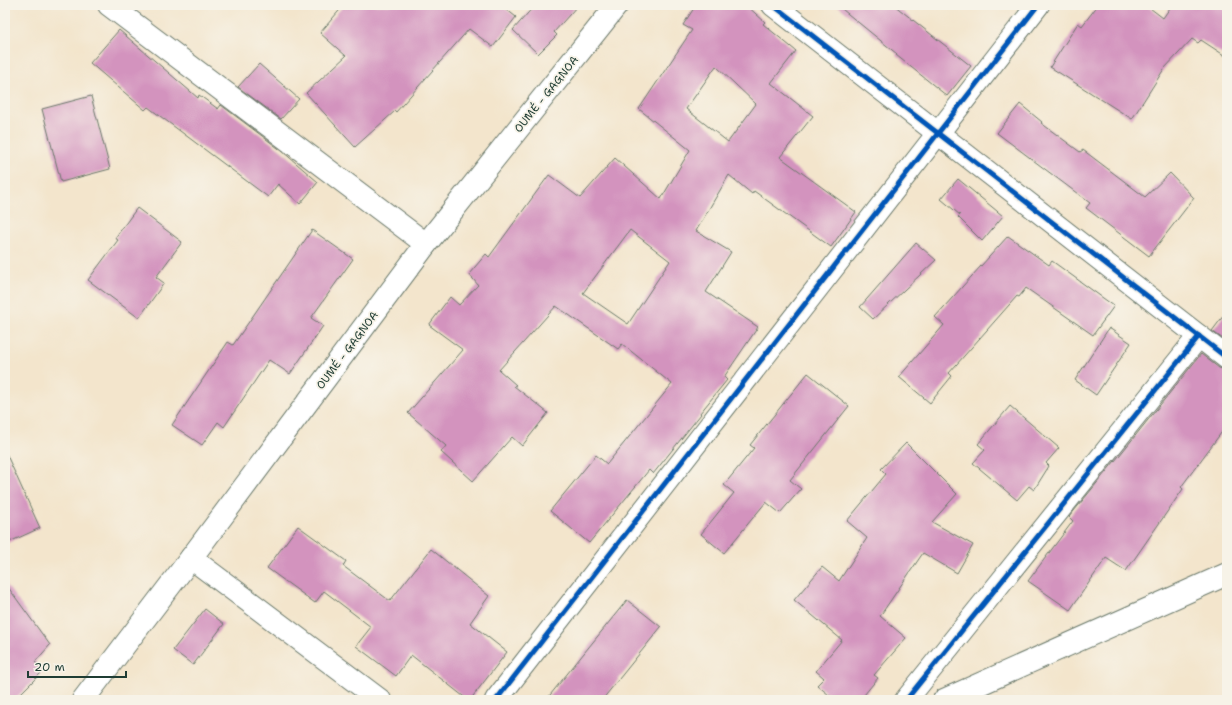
<svg xmlns="http://www.w3.org/2000/svg" width="1232" height="705" viewBox="0 0 1232 705" font-family="'Shantell Sans',sans-serif">
<rect width="100%" height="100%" fill="#f7f3e8"/>
<filter id="ink" filterUnits="userSpaceOnUse"><feTurbulence type="fractalNoise" baseFrequency=".025" numOctaves="2"/><feDisplacementMap in="SourceGraphic" scale="8" xChannelSelector="R" yChannelSelector="G"/><feConvolveMatrix kernelMatrix="1 2 1 2 8 2 1 2 1" color-interpolation-filters="sRGB"/></filter>
<filter id="wash" filterUnits="userSpaceOnUse"><feTurbulence type="fractalNoise" baseFrequency=".012" numOctaves="4" result="noise"/><feDisplacementMap in="SourceGraphic" scale="16" xChannelSelector="R" yChannelSelector="G"/><feGaussianBlur stdDeviation="0.9" result="paint"/><feColorMatrix in="noise" values="0 0 0 0 0 0 0 0 0 0 0 0 0 0 0 0 0 1.4 0 .05"/><feComposite in="paint" operator="in"/></filter>
<g filter="url(#wash)">
<rect width="100%" height="100%" fill="#f3e5cc"/>
<g id="blocks">
<g fill="#d393be" fill-rule="evenodd">
<path d="M344 5H501L516 17 493 47 469 29 396 112 395 111 355 147 306 93 346 56 320 33Z"/>
<path d="M535 5H578L554 32 557 35 538 54 513 30Z"/>
<path d="M696 5H746L765 22 763 24 796 51 771 83 813 116 780 157 856 212 831 247 754 191 752 194 729 175 696 231 731 252 706 292 758 327 724 377 727 380 700 413 701 414 653 474 649 470 589 543 550 511 596 455 607 464 672 384 622 344 618 349 556 306 499 370 516 385 514 386 548 413 522 446 512 437 473 481 441 452 446 446 408 413 463 350 429 325 450 297 459 305 478 285 469 274 486 254 489 257 549 175 580 198 615 158 661 199 690 150 639 109 692 30 683 25ZM716 66 756 104 728 142 686 109ZM630 230 670 261 628 324 583 293Z"/>
<path d="M837 5H894L971 66 947 96 896 55 897 54Z"/>
<path d="M1098 5H1146L1163 18 1172 5H1227V57L1201 40 1198 43 1192 39 1164 69 1132 119 1050 67 1078 23 1082 26Z"/>
<path d="M119 30 198 98 199 95 218 109 221 105 282 151 318 182 300 204 278 184 268 197 148 107 145 110 90 63Z"/>
<path d="M259 64 299 99 281 119 238 87Z"/>
<path d="M91 96 110 169 61 182 42 109Z"/>
<path d="M1020 104 1042 122 1041 123 1080 152 1083 150 1145 197 1170 173 1194 198 1149 256 1086 208 1090 203 997 133Z"/>
<path d="M958 179 1003 216 982 241 958 217 960 215 941 199Z"/>
<path d="M137 208 182 242 156 277 164 283 139 318 88 280 118 240 115 238Z"/>
<path d="M312 230 353 259 311 318 323 326 290 374 269 360 224 427 218 422 202 445 172 425 228 342 233 345Z"/>
<path d="M1008 236 1049 265 1052 261 1114 306 1093 335 1026 288 1019 297 1017 296 949 373 952 376 930 403 899 377 944 325 935 317Z"/>
<path d="M916 243 936 260 873 319 860 307Z"/>
<path d="M1227 311V342L1212 331Z"/>
<path d="M1109 328 1131 343 1096 395 1075 380Z"/>
<path d="M1201 354 1219 368 1227 370V425L1181 487 1183 489 1126 571 1106 558 1070 610 1028 581 1073 521 1069 517 1119 456Z"/>
<path d="M808 373 849 406 790 480 801 489 780 513 766 502 724 553 701 534 734 493 724 485 754 448 750 445Z"/>
<path d="M1010 406 1059 448 1046 463 1049 466 1034 490 1029 486 1017 500 973 463 985 450 978 444Z"/>
<path d="M906 443 957 494 932 522 973 545 957 573 923 553 880 616 906 638 874 675 878 678 860 700H835L817 685 824 678 816 671 842 640 794 600 822 567 839 581 867 538 847 521 886 474 881 469Z"/>
<path d="M5 451 40 528 5 544Z"/>
<path d="M298 526 346 561 343 566 390 601 431 549 489 596 470 623 507 652 470 700H468L411 655 396 676 356 646 371 627 324 591 315 603 267 568Z"/>
<path d="M5 583 50 645 35 662 44 670 14 700H5Z"/>
<path d="M627 600 661 627 602 700H546Z"/>
<path d="M205 609 224 624 193 665 173 650Z"/>
</g>
</g>
</g>
<g filter="url(#ink)">
<use href="#blocks" fill-opacity="0" stroke="#697869" stroke-width="1"/>
<g fill="none" stroke-linecap="round" stroke-linejoin="round">
<g stroke="#697869" stroke-width="24">
<g id="street">
<path d="M109 5 426 244"/>
<path d="M773 5 1227 358"/>
<path d="M191 558 380 700"/>
<path d="M496 700 1038 5"/>
<path d="M906 700 1199 336"/>
<path d="M944 700 1227 574"/>
</g>
</g>
<g stroke="#697869" stroke-width="24">
<path id="primary" d="M83 700 191 558 426 244 617 5"/>
</g>
<use href="#street" stroke="#fff" stroke-width="22"/>
<use href="#primary" stroke="#fff" stroke-width="22"/>
<g stroke="#f7f3e8" stroke-width="8">
<g id="cycleway">
<path d="M773 5 1227 358"/>
<path d="M496 700 1038 5"/>
<path d="M906 700 1199 336"/>
</g>
</g>
<use href="#cycleway" stroke="#0057b8" stroke-width="5"/>
</g>
</g>
<g text-anchor="middle" stroke-width="3.5" stroke-linejoin="round" paint-order="stroke">
<g font-size="11" fill="#1f3d34" stroke="#f7f3e8">
<text transform="translate(546 94) rotate(-51)" y="4">OUMÉ - GAGNOA</text>
<text transform="translate(347 350) rotate(-53)" y="4">OUMÉ - GAGNOA</text>
</g>
</g>
<rect width="1232" height="705" fill="none" stroke="#f7f3e8" stroke-width="20"/>
<path d="M28 671v6h98v-6" fill="none" stroke="#1f3d34" stroke-width="2"/>
<text x="34" y="671" font-size="12" fill="#1f3d34" stroke="#f7f3e8" stroke-width="3" paint-order="stroke">20 m</text>
</svg>
